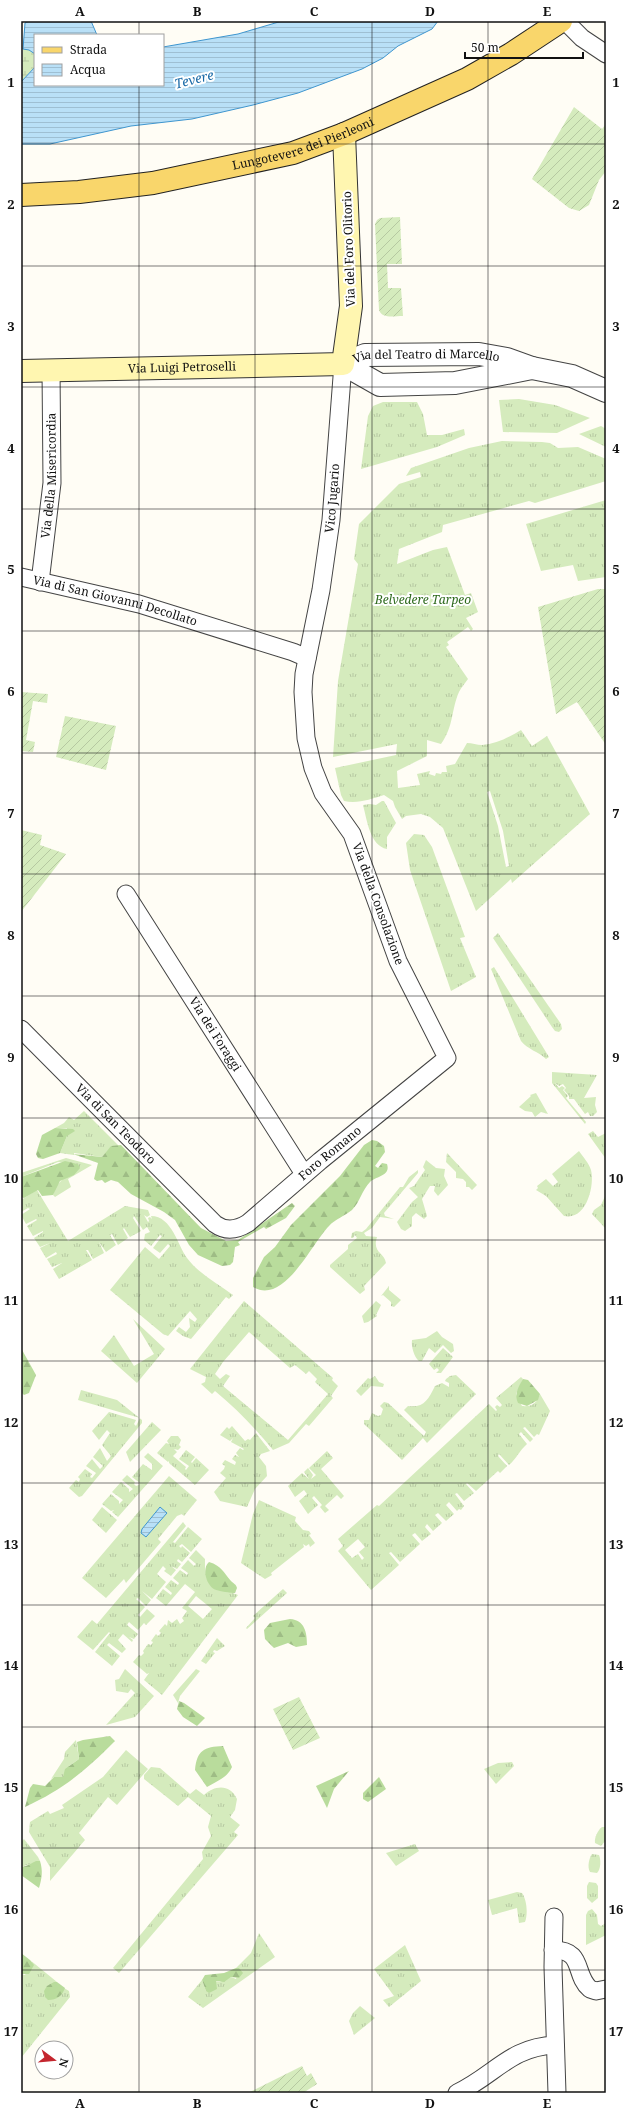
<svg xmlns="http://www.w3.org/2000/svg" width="627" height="2114" viewBox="0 0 627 2114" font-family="'Noto Serif',serif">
<defs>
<pattern id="grass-tufts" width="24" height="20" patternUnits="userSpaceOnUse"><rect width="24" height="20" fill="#d5ebbd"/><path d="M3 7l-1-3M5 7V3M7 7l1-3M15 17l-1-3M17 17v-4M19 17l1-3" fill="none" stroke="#b6c8a1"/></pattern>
<pattern id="forest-firs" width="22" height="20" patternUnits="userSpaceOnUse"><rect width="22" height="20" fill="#b9dc9c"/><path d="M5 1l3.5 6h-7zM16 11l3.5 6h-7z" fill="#9ebc85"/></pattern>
<pattern id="wetland-marsh" width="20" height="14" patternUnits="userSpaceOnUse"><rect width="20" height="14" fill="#d5ebbd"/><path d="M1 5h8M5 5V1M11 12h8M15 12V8" fill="none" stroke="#b6c8a1"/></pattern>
<pattern id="garden-furrows" width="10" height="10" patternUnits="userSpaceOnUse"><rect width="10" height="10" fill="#d5ebbd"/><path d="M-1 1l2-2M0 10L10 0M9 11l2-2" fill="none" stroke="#b6c8a1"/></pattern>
<pattern id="water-rules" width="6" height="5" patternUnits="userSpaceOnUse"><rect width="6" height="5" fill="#b9e0f7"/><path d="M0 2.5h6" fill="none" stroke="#9ebfd3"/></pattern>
</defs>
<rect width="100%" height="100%" fill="#fffdf5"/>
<g fill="url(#grass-tufts)" fill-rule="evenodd">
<path d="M519 399 555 405 590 418 557 433 503 432 499 400Z"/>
<path d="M417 402 423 414 427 435H442L464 429 465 435 437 447 361 469 368 416 373 406 383 402Z"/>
<path d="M601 426 606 429V447L579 434Z"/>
<path d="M502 441 542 442 550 443 558 448 578 447 606 459V481L535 503 529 501 443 525 442 532 399 549 397 564 433 550 447 547 465 595 471 593 478 612 466 618 473 629 471 631 468 627 447 642 449 645 446 647 468 679C465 683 461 688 459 692 451 710 454 726 441 744L427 740V756L397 771 398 788 420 785 417 774 430 771 429 774 435 776 436 773 441 774 442 772H447L446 766 455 764 467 743C472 743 477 745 482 745 496 744 510 737 521 730L532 746 547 736 590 814 512 883 511 879 476 911 443 828 430 817 421 814 406 816 402 819 395 807 393 801 384 795C371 799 358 804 344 801L341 795 335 768 396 755 397 744 333 757 338 681 358 564 354 559 359 524 399 484 421 477 420 472 406 476 411 468 469 448ZM490 791 503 831 509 866 506 867 498 826 487 792Z"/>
<path d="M606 500V577L578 581 573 565 541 571 526 524Z"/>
<path d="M382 801H384L396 823 387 837V849C370 846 367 820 363 805L370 804 376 805Z"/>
<path d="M414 834 424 835 432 847 465 937 460 938 476 977 451 991 410 870 406 843Z"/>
<path d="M498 933 561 1024 562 1029 559 1032 555 1031 552 1027 493 938Z"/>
<path d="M494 967 549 1057 546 1059C539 1052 527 1049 521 1041L491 969Z"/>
<path d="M552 1072 597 1075 584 1098 596 1097 595 1105 597 1112 593 1116H590L588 1112 585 1114 574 1099H569V1096L564 1090 566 1088 563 1084 559 1086 555 1083 559 1088 562 1086 565 1088 563 1090 568 1096 566 1098 586 1122 585 1124 552 1083Z"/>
<path d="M536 1093 548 1114 541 1112 535 1117 532 1112 525 1111 519 1107 531 1096 530 1095Z"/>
<path d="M84 1111 119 1146 111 1147 102 1157 74 1153V1155L60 1153 67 1136V1128H55L64 1123 69 1117 74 1120Z"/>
<path d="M593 1131 598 1137 606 1133V1159L588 1134Z"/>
<path d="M579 1151C583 1157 589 1163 591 1170 595 1186 586 1221 564 1216L546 1196 536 1190 538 1188 537 1186 546 1179 553 1186 558 1182 552 1174Z"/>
<path d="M447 1153 477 1185 472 1190 469 1187H466V1182L463 1179 456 1178V1172L446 1162Z"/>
<path d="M66 1158 92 1165 68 1179 71 1187 55 1197 53 1195 56 1186 78 1164 58 1162 21 1177V1173Z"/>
<path d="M426 1160 436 1168 445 1169 444 1176 448 1185 438 1196 434 1191 435 1186H430L422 1199 427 1216 424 1219 416 1213 412 1217V1226L405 1231 401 1229 397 1222 412 1202 418 1197 409 1188 414 1186 425 1170 423 1167Z"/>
<path d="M418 1170V1173L384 1213 385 1216 394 1219 380 1217 372 1228 364 1233 366 1236 377 1237C372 1253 384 1252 386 1263L364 1286 365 1290 360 1294 330 1267V1265L348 1249V1245L357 1238 355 1235 353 1238H351L352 1233 356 1231 362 1232 366 1229 400 1187H403L409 1177Z"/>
<path d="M37 1190 68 1241 125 1206 148 1210 150 1215 147 1217 144 1215 148 1222 149 1221 148 1218 150 1217 152 1219 151 1216C172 1216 178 1246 187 1258 199 1274 218 1284 233 1295L229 1299 226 1297 191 1339 183 1336 176 1331 179 1327 186 1332 190 1327 189 1318 195 1322 197 1319 190 1311 168 1336 163 1334 110 1290 145 1247 159 1259 170 1246 168 1244 160 1253 153 1248 162 1236 160 1235 151 1246 144 1240 145 1234 150 1232 147 1227 143 1230 134 1216 133 1218 141 1231 130 1237 124 1228 123 1229 128 1238 118 1245 112 1234 110 1235 116 1245 106 1252 99 1242 104 1253 93 1259 88 1250H86L92 1260 59 1279 53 1269 62 1263 52 1267 47 1259 57 1254 56 1252 46 1258 40 1248 50 1243 40 1247 34 1238 43 1232V1231L33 1236 27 1226 37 1220 36 1219 26 1224 21 1215 30 1209 28 1208 21 1212V1200Z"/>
<path d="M606 1194V1229L592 1214 594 1210 601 1205Z"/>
<path d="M389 1286V1290L401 1300 394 1307 391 1306V1302L383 1295 381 1296Z"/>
<path d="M244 1301 333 1378 332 1380 338 1386 331 1396 333 1398 309 1426 306 1424 289 1443 273 1450C255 1428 237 1409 215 1391L212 1394 201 1384 205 1382 206 1377 190 1369ZM249 1332 290 1368 295 1365 306 1374 309 1371 317 1379 315 1382 328 1394 288 1440 223 1386 230 1376 226 1374 220 1379 215 1374 223 1362Z"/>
<path d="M376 1301 381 1305 376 1315 377 1316 368 1322 364 1323 362 1316Z"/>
<path d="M133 1319 165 1349 137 1383 101 1351 114 1335 134 1366 154 1354Z"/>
<path d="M437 1331 442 1337 453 1344 454 1351 451 1353 443 1345 435 1353 429 1348 422 1361H419C414 1357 411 1346 412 1340L426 1338Z"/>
<path d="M443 1348 453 1357 441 1373H436L439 1370 437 1368 434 1370 429 1364Z"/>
<path d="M456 1375 476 1394 427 1443 423 1438 402 1460 364 1424V1420H369L372 1413 378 1416 381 1415 383 1409 380 1406 384 1402 388 1403 424 1436 426 1432 404 1410 408 1406C424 1408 428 1400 435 1386L442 1383 449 1387V1383L445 1381 446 1379 450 1376Z"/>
<path d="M375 1376 379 1382 384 1384 383 1387 371 1386 361 1396 356 1391 368 1378 370 1379Z"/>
<path d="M521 1377 523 1379 516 1394 522 1406C532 1407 537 1403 540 1394L550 1411 539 1435 537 1434 534 1437 525 1427 523 1428 533 1439 530 1442 521 1432 519 1434 527 1444C519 1451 517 1458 509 1465L499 1454 498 1456 507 1466 500 1473 498 1471 476 1491 467 1483 466 1484 474 1493 464 1501 457 1493 455 1494 464 1506 461 1510 459 1509 457 1511 449 1502 446 1505 454 1514 446 1521 438 1513 435 1515 442 1523 433 1531 427 1524 425 1527 431 1534 422 1541 415 1533 412 1535 420 1544 400 1562 391 1552 389 1553 399 1565 371 1590 338 1551 343 1546 338 1539 377 1505 379 1506 489 1404 496 1411 497 1410 495 1407 497 1405 500 1407 502 1405 496 1398ZM358 1539 365 1547 359 1552 364 1558 362 1560 358 1554 352 1558 345 1550Z"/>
<path d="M81 1390 117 1400 142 1420V1423L82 1496 79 1497 69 1488 76 1480 79 1482 80 1479 78 1477 85 1469 92 1474 90 1477 92 1478 96 1473 86 1466 92 1459 100 1469 103 1466 93 1457 100 1448 107 1461 111 1456 102 1445 110 1433 107 1430 99 1440 92 1431 109 1412 136 1420 134 1424 136 1426 140 1418 78 1400Z"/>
<path d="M152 1422 161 1430 130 1462 126 1452Z"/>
<path d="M232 1426 245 1441 248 1439 250 1440 256 1433 270 1451 261 1454 259 1457 266 1466 267 1476 255 1489 247 1507 220 1501 214 1492 226 1478 220 1473 224 1469 225 1466 222 1464 225 1460 235 1465 236 1462 232 1459 235 1455 239 1457 236 1453 240 1448 243 1450 244 1449 231 1442 233 1438 230 1441 220 1435 227 1427 229 1429Z"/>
<path d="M171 1436H178L181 1440 179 1445 181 1447 178 1450 174 1449 177 1452 173 1456 186 1467 185 1469 186 1470 189 1466 179 1459 186 1450 195 1457 191 1462 192 1463 196 1458 209 1470 195 1485 169 1463V1461L168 1462 157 1453 166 1443 169 1444 167 1441Z"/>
<path d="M327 1451 333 1458 321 1469 344 1496 341 1499 337 1495 325 1506 329 1510 325 1513 320 1507 322 1505 314 1496 312 1498 318 1505 308 1514 299 1501 307 1494 304 1490 295 1497 288 1486 302 1473 309 1479 304 1472 308 1468 313 1475 311 1479 316 1475 309 1468Z"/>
<path d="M148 1453 163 1466 118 1517 112 1512 114 1510 111 1511 102 1504 111 1494 119 1501V1504L123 1500 112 1492 121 1482 129 1489V1492L133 1489 122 1480 127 1475 135 1482 134 1484 136 1486 139 1485 140 1483 132 1477 143 1464 152 1470V1464L144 1457Z"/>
<path d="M169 1476 197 1500 184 1516 182 1514 177 1516 158 1539 161 1542 126 1583 124 1579 106 1598 82 1578Z"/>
<path d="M259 1500 296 1517 295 1521 303 1530 309 1531 311 1534 309 1535 315 1543 310 1547 309 1544 306 1546 303 1544 304 1547 271 1573 272 1575 265 1579 241 1563 253 1514Z"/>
<path d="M102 1507 117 1520 106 1533 92 1520Z"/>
<path d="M183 1522 186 1526 173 1542 175 1543 188 1527 202 1539 191 1552 182 1544 179 1546 181 1548 182 1546 190 1553 182 1562 178 1559 177 1561 181 1564 177 1569 171 1566 176 1570 171 1576 164 1571 166 1569 163 1566 157 1574 166 1582 152 1599 142 1591 151 1600 146 1606 138 1598 136 1599 145 1607 138 1615 140 1617 147 1609 155 1616 146 1625 144 1623 138 1630 129 1622 127 1625 138 1634 134 1639 129 1637 133 1640 132 1642 123 1634 118 1640 126 1649 122 1653 109 1643 107 1645 120 1656 112 1666 95 1652 110 1633 109 1632 93 1650 77 1637 92 1620 97 1624Z"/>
<path d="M196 1550 205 1559V1570L207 1579 216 1590 227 1591 238 1595 162 1695 144 1680 149 1673 147 1674 133 1662 139 1655 141 1656 144 1653 143 1651 148 1644 151 1645 153 1642 151 1641 156 1634 158 1636 161 1633 159 1631 165 1624 167 1626 168 1620 172 1623 177 1619 180 1624 184 1621 182 1618 187 1611 182 1608 195 1592 185 1584 166 1606 156 1598 163 1589 171 1595 172 1593 165 1587 171 1580 178 1585 179 1583 173 1578 180 1570 187 1575 188 1573 181 1568 188 1560 194 1566 196 1564 189 1558ZM196 1596 212 1609 203 1619 188 1606Z"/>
<path d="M283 1589 287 1593 247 1629 246 1628 255 1618 253 1616Z"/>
<path d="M217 1638 225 1646 217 1651 214 1650 213 1652 215 1653 206 1664 201 1661Z"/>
<path d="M125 1669 154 1696 135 1717 106 1725 135 1693 131 1689 128 1693 116 1691 115 1680 119 1679Z"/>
<path d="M196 1669 200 1671 180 1696 178 1703 173 1695Z"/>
<path d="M76 1740 79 1759 69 1766 64 1777H54L51 1779 64 1759 65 1752Z"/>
<path d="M126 1750 148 1769 117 1805 108 1797 79 1833 85 1840 50 1881V1867L29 1832 30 1822 48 1811 50 1814 64 1808 62 1805 103 1777Z"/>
<path d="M512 1762 514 1766 496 1784 484 1769 498 1763Z"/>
<path d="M151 1767 160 1768 190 1794 196 1789 204 1795C215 1785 230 1784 237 1799L235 1810 230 1817 240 1825 234 1832 238 1835 119 1973 113 1968 203 1859 202 1852 211 1836 208 1827 211 1816 188 1797 178 1806 144 1779V1775Z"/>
<path d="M602 1827H606V1840L601 1846 595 1843C594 1838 598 1830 602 1827Z"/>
<path d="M24 1839 38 1857 40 1861 21 1867V1842Z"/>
<path d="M415 1844 419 1851 396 1866 386 1853Z"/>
<path d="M592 1854 599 1855C601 1860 601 1869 597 1873L590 1872C587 1867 589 1858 592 1854Z"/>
<path d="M589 1882 596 1883 598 1886V1898L592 1903 587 1898V1886Z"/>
<path d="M517 1892 522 1893C527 1900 528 1914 525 1922L519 1923 517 1908 492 1915 488 1900Z"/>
<path d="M592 1909 597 1915 598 1924 601 1926 606 1923V1935L586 1945V1915L588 1911Z"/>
<path d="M259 1933 275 1957 203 2008 188 1997 202 1980 206 1991 215 1981 220 1982 231 1977 236 1979 239 1968H236L251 1953Z"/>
<path d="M405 1945 421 1981 389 2007 383 2000 394 1996 374 1969Z"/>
<path d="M30 1960 57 1982H54L69 1991 70 1997 21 2058V2031L23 2028 21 2026V1974L25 1975 32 1962Z"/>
<path d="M360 2006 375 2018 354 2035 349 2021 353 2013Z"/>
</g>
<g fill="url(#forest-firs)">
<path d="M55 1128 73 1129 75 1131 67 1136 60 1153 43 1159 38 1158 36 1154 42 1135Z"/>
<path d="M372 1140 377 1141 384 1146 385 1152 375 1166 378 1168 382 1163 387 1164C391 1176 376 1176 370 1182 362 1190 360 1202 352 1210 345 1216 335 1219 329 1226 312 1243 284 1306 253 1287V1278L264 1257 275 1247 291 1225 340 1176 364 1145Z"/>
<path d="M121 1145 201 1228 226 1241 238 1240 292 1203 295 1206 286 1218 266 1229 264 1227 238 1242 240 1245 235 1247 233 1262 230 1265 222 1266 198 1255 189 1245 175 1220 164 1212 131 1194 118 1182 111 1180 105 1183 102 1180 97 1181 94 1179 98 1163 73 1154 102 1157 111 1146Z"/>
<path d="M65 1161 78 1164 80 1168 74 1175 60 1181 53 1195 42 1196 38 1190 24 1198 21 1197V1177Z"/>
<path d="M21 1348 36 1375 29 1393 24 1395 21 1392Z"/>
<path d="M523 1379 528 1380 540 1394 538 1400 527 1406 518 1403C514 1395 518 1387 523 1379Z"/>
<path d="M209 1562C222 1566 223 1572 231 1581 234 1584 236 1584 237 1588L235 1593C230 1593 220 1591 216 1590 207 1587 201 1569 209 1562Z"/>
<path d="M290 1619C305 1620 307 1633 307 1645L296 1647 288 1643 274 1648 265 1639 264 1630 270 1623Z"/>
<path d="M179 1701 184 1703 205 1718 197 1726 183 1717 177 1709Z"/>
<path d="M110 1736 115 1741C85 1771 64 1789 25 1807L30 1788 33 1784 45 1786 54 1777H63L65 1769 79 1759 77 1742 83 1740Z"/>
<path d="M223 1746 232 1767C227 1778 217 1781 207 1787L195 1770C197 1750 204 1747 223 1746Z"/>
<path d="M349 1771 334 1789 327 1808 316 1786Z"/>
<path d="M379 1777 386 1789 368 1802 363 1799V1793Z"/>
<path d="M36 1861H40C43 1871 42 1878 39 1888L21 1875V1867L26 1866Z"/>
<path d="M21 1953 30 1960 34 1965 29 1974H21Z"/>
<path d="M236 1968H239L243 1973 239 1978 231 1977 224 1982 216 1981 217 1989 209 1993 206 1991 202 1980 205 1975 224 1973Z"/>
<path d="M54 1982H57L65 1988C62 1996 57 2000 48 2000L45 1997 44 1991 47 1986Z"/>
</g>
<path fill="url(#wetland-marsh)" d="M23 49H29L35 54V67L21 82Z"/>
<g fill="url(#garden-furrows)">
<path d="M574 107 602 129 606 124V171L599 180 589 205 579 211 569 208 532 179Z"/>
<path d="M400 217 402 264H387L388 288H401L403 316C394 316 382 319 379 310L375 224 377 220 380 218Z"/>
<path d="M598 589H606V745L577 702 556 714 538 607Z"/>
<path d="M21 692 48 694 47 703 33 701 26 740 35 742 33 752 21 751Z"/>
<path d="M65 716 116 726 106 770 56 757Z"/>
<path d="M21 830 42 835 40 845 66 854 21 912Z"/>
<path d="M299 1697 320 1738 293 1750 273 1709Z"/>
<path d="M302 2066 307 2076 311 2073 317 2084 303 2093H248Z"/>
</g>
<g fill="url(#water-rules)" stroke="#3f96cf">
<path d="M29 21H91L97 35H35V54L29 50 23 49 25 23Z"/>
<path d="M282 21H438L432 29 398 46 383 58 362 69 298 93 253 105 192 119 131 126 50 144H21V82L35 67V85H163V47L238 34Z"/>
<path d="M160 1507 167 1513 146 1537 141 1533 142 1529Z"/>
</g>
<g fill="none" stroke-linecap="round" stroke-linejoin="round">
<g stroke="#444" stroke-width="19">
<g id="minor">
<path d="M565 21 582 38 606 54"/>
<path id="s1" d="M21 577 139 604 293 652 307 658"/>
<path id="s2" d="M40 582 52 483 51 369"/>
<path id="s3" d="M126 894 304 1174"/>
<path id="s4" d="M21 1029 215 1224C226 1232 237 1230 248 1223L320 1161 447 1058 398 961 352 834 323 793 313 768 306 738 303 692 304 674 321 590 331 520 343 364"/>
<path d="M554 1917 553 1967 557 2093"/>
<path d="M553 1950C585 1950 573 1974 590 1989L596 1991 606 1989"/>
<path d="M457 2093C495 2075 510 2047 555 2045"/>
</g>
</g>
<g stroke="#444" stroke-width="24">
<g id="tertiary">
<path id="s5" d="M343 364 365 355 479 354 507 359 532 368 572 376 606 391"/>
<path d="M343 364 380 385 455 383 532 368"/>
</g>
</g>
<g stroke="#333" stroke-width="24">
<g id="secondary">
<path id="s6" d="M21 371 343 364 351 306 344 134"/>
</g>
</g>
<g stroke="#222" stroke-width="24">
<g id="primary">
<path id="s7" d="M21 195 79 192 153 183 293 153 344 134 467 79 511 54 561 21"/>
</g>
</g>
<use href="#minor" stroke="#fff" stroke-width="17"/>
<use href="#tertiary" stroke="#fff" stroke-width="22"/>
<use href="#secondary" stroke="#fff6b0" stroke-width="22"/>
<use href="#primary" stroke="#f9d66b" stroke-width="22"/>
</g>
<path fill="none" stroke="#111" stroke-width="1" stroke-opacity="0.55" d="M139 21V35M255 21V2093M372 21V2093M488 21V2093M139 85V2093M21 144H606M21 266H606M21 387H606M21 509H606M21 631H606M21 753H606M21 874H606M21 996H606M21 1118H606M21 1240H606M21 1361H606M21 1483H606M21 1605H606M21 1727H606M21 1848H606M21 1970H606"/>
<g text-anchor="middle" stroke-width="4" stroke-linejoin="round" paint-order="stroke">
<g font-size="12" fill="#111" stroke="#fff">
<text dy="4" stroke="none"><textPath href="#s7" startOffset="288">Lungotevere dei Pierleoni</textPath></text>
<text transform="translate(349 249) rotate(-92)" y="4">Via del Foro Olitorio</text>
<text dy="4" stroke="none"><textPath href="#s5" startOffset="85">Via del Teatro di Marcello</textPath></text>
<text dy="4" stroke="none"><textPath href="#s6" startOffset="161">Via Luigi Petroselli</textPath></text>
<text dy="4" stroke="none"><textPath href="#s2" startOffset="107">Via della Misericordia</textPath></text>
<text dy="4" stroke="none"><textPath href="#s4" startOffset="1163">Vico Jugario</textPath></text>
<text dy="4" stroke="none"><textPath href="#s1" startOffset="97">Via di San Giovanni Decollato</textPath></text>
<text transform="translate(378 904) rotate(70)" y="4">Via della Consolazione</text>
<text dy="4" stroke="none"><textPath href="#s3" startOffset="166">Via dei Foraggi</textPath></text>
<text dy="4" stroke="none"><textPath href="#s4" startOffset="134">Via di San Teodoro</textPath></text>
<text dy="4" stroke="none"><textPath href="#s4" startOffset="418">Foro Romano</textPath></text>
</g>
<g font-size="12" font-style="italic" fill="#2f6b1f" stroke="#fff">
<text x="423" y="604">Belvedere Tarpeo</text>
</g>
<g font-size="13" font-style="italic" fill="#1768a6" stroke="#fff">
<text transform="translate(194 79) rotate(-14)" y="5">Tevere</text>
</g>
</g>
<rect width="627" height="2114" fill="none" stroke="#ffffff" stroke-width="44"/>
<rect x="34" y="34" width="130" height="52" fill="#ffffff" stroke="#a0a0a0"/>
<rect x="42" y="47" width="20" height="6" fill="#f9d66b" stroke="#a0a0a0"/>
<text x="70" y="54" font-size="12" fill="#111111">Strada</text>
<rect x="42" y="64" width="20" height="12" fill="url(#water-rules)" stroke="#a0a0a0"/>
<text x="70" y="74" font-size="12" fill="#111111">Acqua</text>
<g transform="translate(54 2060) rotate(106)"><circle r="19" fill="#ffffff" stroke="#a0a0a0"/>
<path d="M0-3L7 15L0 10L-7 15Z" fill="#c4262e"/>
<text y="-6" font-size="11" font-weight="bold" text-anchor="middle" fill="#111111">N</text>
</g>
<path d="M465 52v6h118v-6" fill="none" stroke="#111111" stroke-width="2"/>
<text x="471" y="52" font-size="12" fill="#111111" stroke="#ffffff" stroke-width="3" paint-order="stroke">50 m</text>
<rect x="22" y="22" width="583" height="2070" fill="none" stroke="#111" stroke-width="1.5"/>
<g font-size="13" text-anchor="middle" font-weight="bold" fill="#111">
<text x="80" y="16">A</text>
<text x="197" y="16">B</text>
<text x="314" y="16">C</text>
<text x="430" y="16">D</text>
<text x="547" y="16">E</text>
<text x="11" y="87">1</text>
<text x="616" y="87">1</text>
<text x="11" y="209">2</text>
<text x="616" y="209">2</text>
<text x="11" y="331">3</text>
<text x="616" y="331">3</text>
<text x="11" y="453">4</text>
<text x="616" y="453">4</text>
<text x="11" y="574">5</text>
<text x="616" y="574">5</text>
<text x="11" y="696">6</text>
<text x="616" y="696">6</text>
<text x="11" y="818">7</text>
<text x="616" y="818">7</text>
<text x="11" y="940">8</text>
<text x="616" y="940">8</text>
<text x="11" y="1062">9</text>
<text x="616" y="1062">9</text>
<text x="11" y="1183">10</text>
<text x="616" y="1183">10</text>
<text x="11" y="1305">11</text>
<text x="616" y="1305">11</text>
<text x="11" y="1427">12</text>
<text x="616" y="1427">12</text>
<text x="11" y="1549">13</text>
<text x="616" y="1549">13</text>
<text x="11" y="1670">14</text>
<text x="616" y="1670">14</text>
<text x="11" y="1792">15</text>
<text x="616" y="1792">15</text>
<text x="11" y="1914">16</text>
<text x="616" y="1914">16</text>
<text x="11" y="2036">17</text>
<text x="616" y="2036">17</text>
<text x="80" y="2108">A</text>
<text x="197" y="2108">B</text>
<text x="314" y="2108">C</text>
<text x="430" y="2108">D</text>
<text x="547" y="2108">E</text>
</g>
</svg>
